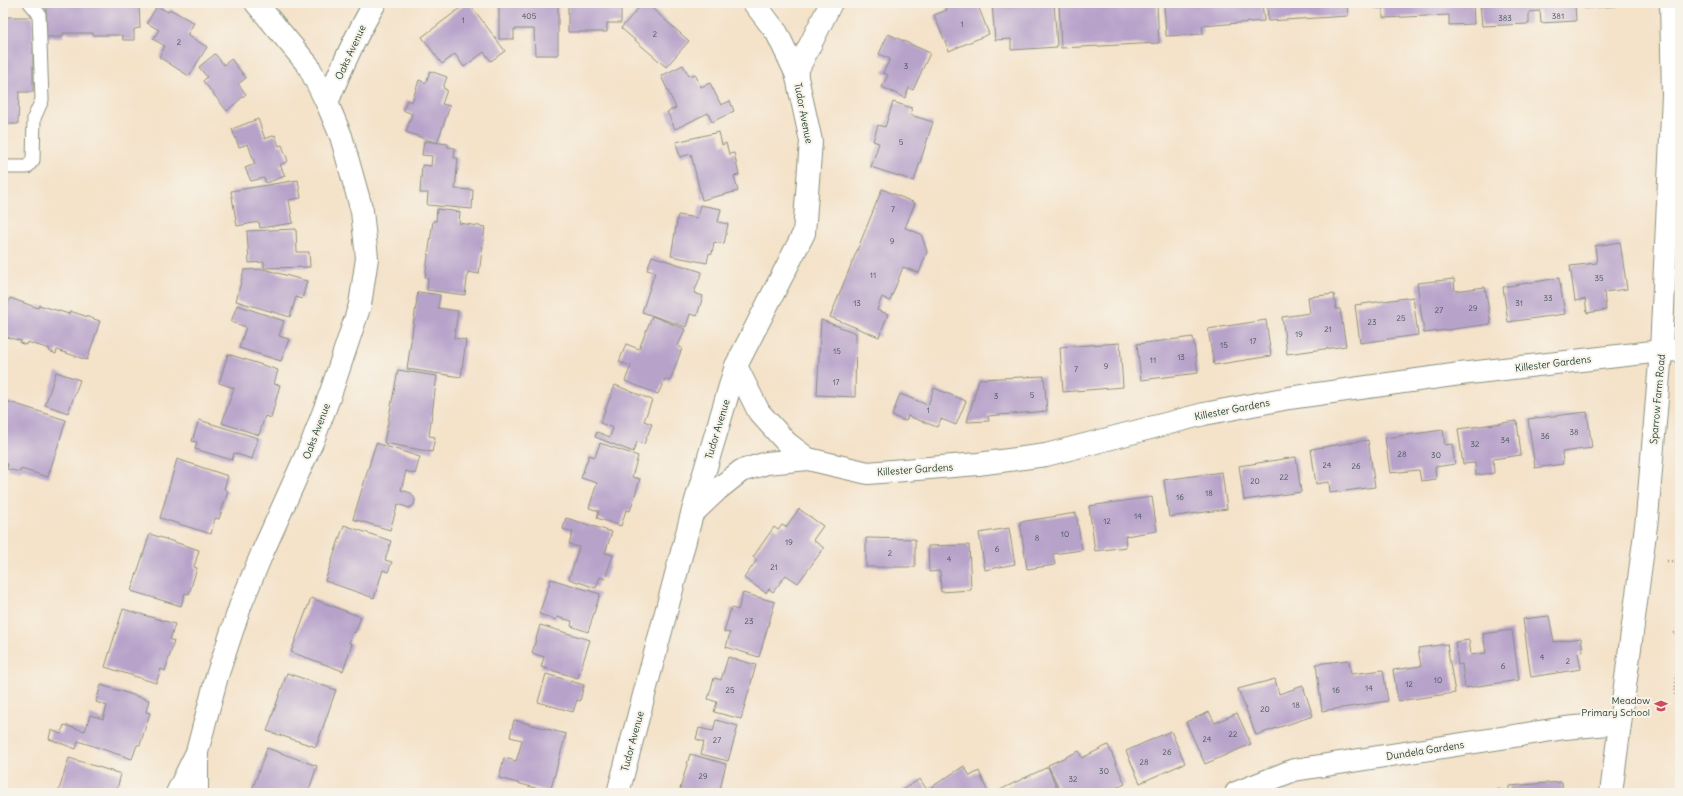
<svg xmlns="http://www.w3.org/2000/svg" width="1683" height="796" viewBox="0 0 1683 796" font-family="Delius,sans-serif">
<rect width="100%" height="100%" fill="#f7f3e8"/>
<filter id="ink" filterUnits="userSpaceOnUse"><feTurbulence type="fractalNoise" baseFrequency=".025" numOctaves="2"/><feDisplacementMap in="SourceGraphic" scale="8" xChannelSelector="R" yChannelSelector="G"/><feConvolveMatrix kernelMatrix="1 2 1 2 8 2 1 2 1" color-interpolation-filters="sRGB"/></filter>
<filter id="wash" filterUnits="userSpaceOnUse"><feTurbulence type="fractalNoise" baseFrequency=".012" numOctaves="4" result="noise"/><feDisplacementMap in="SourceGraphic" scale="16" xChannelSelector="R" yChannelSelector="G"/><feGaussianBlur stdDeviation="0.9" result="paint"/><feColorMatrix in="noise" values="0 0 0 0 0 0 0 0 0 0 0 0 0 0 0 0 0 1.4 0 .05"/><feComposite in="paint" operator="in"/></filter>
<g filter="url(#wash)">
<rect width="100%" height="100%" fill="#f4e2c9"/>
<g id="blocks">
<g fill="#b7a2ca">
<path d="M46 3 139 4 140 28 134 29V40H123L122 35H93V33H63V37H46Z"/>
<path d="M467 3H469L505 51 491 61 484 52 464 67 455 54 442 64 422 37Z"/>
<path d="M499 3H558V55H535L534 29H514V39H499Z"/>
<path d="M568 3H635V6H621V23H607V32H568Z"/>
<path d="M643 3H646L689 41 666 67 621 28Z"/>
<path d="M944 3H977L989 34 949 51 934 15 947 10Z"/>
<path d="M992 3H1054L1057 47 1011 50V39L995 40Z"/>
<path d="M1059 3H1157L1159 43 1061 48Z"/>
<path d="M1164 3H1262L1264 21 1202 26 1203 34 1166 36Z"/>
<path d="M1267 3H1347L1348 16 1268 21Z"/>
<path d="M1374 3H1473L1474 24 1449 25V15L1383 18V8H1374Z"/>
<path d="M1480 3H1575L1576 21 1541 23 1540 11 1529 12V24L1482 26Z"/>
<path d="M1585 3H1616V6L1585 8Z"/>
<path d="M157 6 168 12 170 9 194 23 187 35 207 47 189 76 159 57 165 46 153 39 159 30 147 23Z"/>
<path d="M3 17H33V92H19L18 124H3Z"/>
<path d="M888 34 930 53 913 90 909 88 905 98 882 87 888 75 883 73 890 59 879 54Z"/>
<path d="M215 54 224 65 231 59 246 78 238 84 246 94 227 111 203 81 207 77 199 67Z"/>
<path d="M683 65 689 76 695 74 701 87 710 83 721 105 730 101 734 111 712 122 708 113 675 129 667 112 676 108 661 76Z"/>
<path d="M430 71 447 77 443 88 447 90 442 104 450 106 437 143 406 132 412 114 403 110 407 100 412 102 419 80 426 83Z"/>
<path d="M893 102 912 108 910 115 933 122 914 181 871 167 879 143 873 141 878 125 885 127Z"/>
<path d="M258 119 265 139 275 135 279 146 282 145 288 161 280 165 285 176 266 183 264 178 251 181 245 168 255 164 248 144 239 147 232 129Z"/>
<path d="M719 132 722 145 726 143 729 154 734 153 739 175 734 176 738 191 702 200 691 154 680 157 676 142Z"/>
<path d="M424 141 448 144V147L455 148 454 158H458L455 189 473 190 472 209 427 205 428 193H420L422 165 431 166 432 156 422 155Z"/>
<path d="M298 180 301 198 289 200 293 223 260 228 259 222 237 226 231 191Z"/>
<path d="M882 189 915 203 905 228 921 234 927 252 919 273 903 267 890 301 882 297 877 310 888 314 879 337 830 317Z"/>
<path d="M700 205 721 209 718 222 728 224 724 244 714 242 712 254 709 253 707 263 671 256 678 215 697 218Z"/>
<path d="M437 209 460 212 459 223 485 227 479 274 468 272 465 295 427 290 428 278 425 277 433 221H436Z"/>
<path d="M296 229 297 252H309L310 267 264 268V262L249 263 247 231Z"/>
<path d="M1620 242 1627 289 1604 292 1606 310 1587 313 1585 299 1575 301 1570 266 1597 263 1595 246Z"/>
<path d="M652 256 702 272 694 293 703 296 697 316 690 314 686 327 642 312 655 272 647 270Z"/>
<path d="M263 269 307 281 302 299 296 297 290 317 236 301 244 270Z"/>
<path d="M1559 278 1565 314 1508 322 1503 287Z"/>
<path d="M1454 279 1455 291 1485 287 1491 324 1424 333 1417 283Z"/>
<path d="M418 292 440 295 438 308 458 311 454 338 466 340 461 377 407 369Z"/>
<path d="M1334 294 1336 309H1340L1346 346 1287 354 1282 317 1310 313 1308 297Z"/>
<path d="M1413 297 1418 335 1360 343 1355 305Z"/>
<path d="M10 298 38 308 39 305 69 314 70 311 100 321 87 360 57 350 56 354 49 351 50 349 27 342 26 345 20 343 21 341 3 336V320Z"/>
<path d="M237 305 284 321 279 336 289 339 281 361 239 348 246 327 231 322Z"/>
<path d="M652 316 685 329 678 346 682 348 670 381 665 379 658 394 625 381 631 366 619 362 626 344 639 349Z"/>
<path d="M821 320 856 333 855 397 817 395Z"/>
<path d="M1266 320 1271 356 1214 365 1208 329Z"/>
<path d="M1193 337 1198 373 1141 380 1137 344Z"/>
<path d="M1120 343 1123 387 1063 392 1060 347Z"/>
<path d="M228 354 278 370 274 384 280 385 271 418 265 416 259 435 222 423 234 388 219 383Z"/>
<path d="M398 370 437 376 429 436 435 437 432 452 384 443Z"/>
<path d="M56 372 80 380 68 413 45 405Z"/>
<path d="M1044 376 1047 411 988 416 989 421 967 422 979 379Z"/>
<path d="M615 385 652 400 644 421 652 424 644 444 637 442 633 452 595 437 597 432 610 437 613 428 600 423Z"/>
<path d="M934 388 966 401 956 425 941 419 937 427 908 416 906 421 892 416 900 394 928 405Z"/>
<path d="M3 400 66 420 48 477 21 469 20 472 7 469 8 464 3 463Z"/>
<path d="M1587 412 1592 448 1562 452 1563 464 1535 468 1528 419Z"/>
<path d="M199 420 258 438 252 459 234 453 232 460 195 449 197 442 192 441Z"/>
<path d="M1517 421 1521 455 1493 459 1494 473 1476 475 1475 463 1463 464 1458 429Z"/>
<path d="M1443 430 1445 445 1452 444 1455 464 1435 467 1436 479 1421 481 1419 470 1390 473 1385 438Z"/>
<path d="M1368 440 1375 487 1330 493 1329 482 1316 484 1311 449Z"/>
<path d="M376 443 420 457 415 474 406 471 401 490 411 493 415 499 414 505 409 508 398 504 390 530 353 519Z"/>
<path d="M600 443 638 456 632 477 640 479 630 511 626 510 621 526 597 518 599 511 589 508 597 483 581 478 589 455 595 457Z"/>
<path d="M1296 457 1301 492 1244 500 1239 466Z"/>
<path d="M177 459 228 476 224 489 228 491 219 519 215 518 211 534 160 518Z"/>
<path d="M1222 472 1227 509 1169 517 1164 480Z"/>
<path d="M1152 497 1157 531 1125 536 1126 547 1095 551 1089 506Z"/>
<path d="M799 509 823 526 813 540 824 548 798 583 786 575 773 592 769 589 766 593 744 578 757 560 753 557 774 527 778 530 782 525 786 527Z"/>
<path d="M1076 513 1082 550 1053 554 1055 565 1027 569 1020 522Z"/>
<path d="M566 518 612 532 605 553 613 555 605 579 600 577 596 588 569 579 579 547 569 544 573 532 563 529Z"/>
<path d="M344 525 391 541 385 560 392 562 388 572 383 570 374 598 325 581Z"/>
<path d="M1009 528 1015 564 985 570 979 533Z"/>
<path d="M150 534 199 550 194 567 197 568 189 594 185 593 181 606 131 591Z"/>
<path d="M866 538 915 539V567H866Z"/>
<path d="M969 545 971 590 941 592 940 571 929 572 928 546Z"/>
<path d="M551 579 600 594 588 632 571 626 572 621 557 617 556 620 539 614Z"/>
<path d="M743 593 775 602 759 657 726 647 730 633 724 632 731 608 738 610Z"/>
<path d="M311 598 361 617 355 633 353 632 349 643 352 644 343 671 291 652Z"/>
<path d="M123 609 175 624 170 640 174 641 165 671 161 669 156 683 105 667Z"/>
<path d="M1549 616 1554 642 1581 638 1583 652 1578 653 1581 669 1531 677 1523 619Z"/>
<path d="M540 625 590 640 578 678 541 667 544 657 532 653Z"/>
<path d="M1512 630 1519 680 1465 688 1462 664 1458 665 1455 642 1469 640 1471 655 1486 653 1483 634Z"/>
<path d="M1447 644 1455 693 1398 701 1393 670 1421 666 1418 648Z"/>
<path d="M728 657 756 665 741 719 714 712 717 702 708 699 714 678 721 680Z"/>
<path d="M1349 660 1351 674 1383 670 1388 701 1322 711 1316 664Z"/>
<path d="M287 673 336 690 316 747 267 731Z"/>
<path d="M546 674 584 685 580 701 577 700 573 712 538 702Z"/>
<path d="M1275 679 1279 694 1303 686 1313 716 1256 735 1238 689Z"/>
<path d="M101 685 149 700 146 712 150 713 140 745H137L132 759 78 741 76 749 49 739 51 730 61 734 64 725 85 731 90 715 103 719 107 706 96 702Z"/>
<path d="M1209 712 1215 723 1237 713 1251 744 1205 764 1186 722Z"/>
<path d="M514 720 566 734 550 792 499 778 504 758 516 761 519 752 522 740 510 737Z"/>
<path d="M716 720 738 726 728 761 701 754 704 742 696 739 699 728 713 731Z"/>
<path d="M1171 731 1185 763 1140 783 1126 751Z"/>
<path d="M1108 745 1125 784 1105 793H1061L1048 765 1079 751 1082 758Z"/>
<path d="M267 748 317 766 308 793H251Z"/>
<path d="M690 754 726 764 719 793H679Z"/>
<path d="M69 758 121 774 117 789 120 790 119 793H58Z"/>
<path d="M964 766 970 776 979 771 988 793H897L920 779 927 790Z"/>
<path d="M1048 767 1059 793H994L1018 781Z"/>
<path d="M1562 782 1563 793H1509V786Z"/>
<path d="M1499 789V793H1478V792Z"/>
</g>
</g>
</g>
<g filter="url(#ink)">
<use href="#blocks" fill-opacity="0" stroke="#8a907e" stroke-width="1"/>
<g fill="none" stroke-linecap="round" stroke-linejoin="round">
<g stroke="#8a907e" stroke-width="15">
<path id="service" d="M3 167H27L33 160 34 118 42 100 39 14 30 3"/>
</g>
<g stroke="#8a907e" stroke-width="24">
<g id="minor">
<path d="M796 73 831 3"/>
<path d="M327 103C341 68 356 35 375 3"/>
<path d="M736 366 759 412 787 443 808 459"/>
<path d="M692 514 717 490 741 471 767 463 808 459 868 473 978 464 1046 455 1204 414 1289 398 1460 374 1661 351 1680 350"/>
<path d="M197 757V793"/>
<path d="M177 793 197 752 217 676 241 604 263 551 313 440 330 395 360 305 367 258 362 211 341 136 327 103 308 65 256 3"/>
<path d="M618 793 692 514 736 366 804 233 811 141 796 73 777 33 754 3"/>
<path d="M1236 793 1294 770 1565 728 1619 723"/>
<path d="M1611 793 1647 518 1661 351 1673 95 1671 3"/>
</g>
</g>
<g stroke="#8a907e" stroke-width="2.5" stroke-dasharray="1 3" stroke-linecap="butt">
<path d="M1667 561H1680"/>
<path d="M1674 633H1680"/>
<path d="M1680 638 1675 696 1680 697"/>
</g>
<use href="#service" stroke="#fff" stroke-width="13"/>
<use href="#minor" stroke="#fff" stroke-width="22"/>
</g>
</g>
<defs>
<g id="school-bare" transform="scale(1.08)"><path d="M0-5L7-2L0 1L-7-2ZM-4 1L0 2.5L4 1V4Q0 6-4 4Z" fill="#d1495b" stroke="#f7f3e8" stroke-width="2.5" paint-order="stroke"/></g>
</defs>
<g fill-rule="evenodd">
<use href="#school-bare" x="1661" y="706"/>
</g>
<g text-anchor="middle" stroke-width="4" stroke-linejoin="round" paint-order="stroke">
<g font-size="8" fill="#45565a">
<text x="529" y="19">405</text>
<text x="1558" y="19">381</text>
<text x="1505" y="21">383</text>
<text x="463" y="23">1</text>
<text x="962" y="27">1</text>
<text x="655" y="37">2</text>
<text x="179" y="45">2</text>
<text x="906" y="69">3</text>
<text x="901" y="145">5</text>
<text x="893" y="212">7</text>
<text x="892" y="244">9</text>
<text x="873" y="278">11</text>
<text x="1599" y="281">35</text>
<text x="1548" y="301">33</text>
<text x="857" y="306">13</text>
<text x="1519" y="306">31</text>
<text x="1473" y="311">29</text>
<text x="1439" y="313">27</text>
<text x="1401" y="321">25</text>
<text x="1372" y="325">23</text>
<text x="1328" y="332">21</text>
<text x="1299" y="337">19</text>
<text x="1253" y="344">17</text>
<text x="1224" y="348">15</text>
<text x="837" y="354">15</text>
<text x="1181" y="360">13</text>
<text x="1153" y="363">11</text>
<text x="1106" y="369">9</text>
<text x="1076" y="372">7</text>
<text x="836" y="385">17</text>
<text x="1032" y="398">5</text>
<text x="996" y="399">3</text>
<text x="928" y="413">1</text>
<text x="1574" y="435">38</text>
<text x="1545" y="439">36</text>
<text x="1505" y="443">34</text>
<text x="1475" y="447">32</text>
<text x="1402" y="457">28</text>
<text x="1436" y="458">30</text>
<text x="1327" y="468">24</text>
<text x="1356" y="469">26</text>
<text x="1284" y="480">22</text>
<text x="1255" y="484">20</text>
<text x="1209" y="496">18</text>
<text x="1180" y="500">16</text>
<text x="1138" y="519">14</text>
<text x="1107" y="524">12</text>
<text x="1065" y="537">10</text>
<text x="1037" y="541">8</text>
<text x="789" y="545">19</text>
<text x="997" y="552">6</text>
<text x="890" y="556">2</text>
<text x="949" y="562">4</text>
<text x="774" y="570">21</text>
<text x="749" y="624">23</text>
<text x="1542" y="660">4</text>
<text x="1568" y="664">2</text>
<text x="1503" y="669">6</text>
<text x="1438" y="683">10</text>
<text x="1409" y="687">12</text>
<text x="1369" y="691">14</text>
<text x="730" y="693">25</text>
<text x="1336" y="693">16</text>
<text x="1296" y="708">18</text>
<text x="1265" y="712">20</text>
<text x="1233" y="737">22</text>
<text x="1207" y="742">24</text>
<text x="717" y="743">27</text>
<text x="1167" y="755">26</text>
<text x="1144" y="765">28</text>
<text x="1104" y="774">30</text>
<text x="703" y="779">29</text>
<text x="1073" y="782">32</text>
</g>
<g font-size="10" fill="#1f3d34" stroke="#f7f3e8">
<text transform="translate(350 52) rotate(-65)" y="4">Oaks Avenue</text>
<text transform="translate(804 113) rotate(79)" y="4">Tudor Avenue</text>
<text transform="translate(1553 363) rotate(-7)" y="4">Killester Gardens</text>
<text transform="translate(1657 399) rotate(-85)" y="4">Sparrow Farm Road</text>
<text transform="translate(1232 409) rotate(-11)" y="4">Killester Gardens</text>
<text transform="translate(717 429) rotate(-73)" y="4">Tudor Avenue</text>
<text transform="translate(316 431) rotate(-69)" y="4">Oaks Avenue</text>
<text transform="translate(915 469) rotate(-4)" y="4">Killester Gardens</text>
<text transform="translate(632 741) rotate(-75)" y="4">Tudor Avenue</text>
<text transform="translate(1425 750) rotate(-9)" y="4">Dundela Gardens</text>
</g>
<g font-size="10" fill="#1f3d34" stroke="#f7f3e8" text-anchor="end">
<text x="1650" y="704">Meadow<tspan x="1650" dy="12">Primary School</tspan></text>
</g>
</g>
<rect width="1683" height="796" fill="none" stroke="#f7f3e8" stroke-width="16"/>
</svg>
